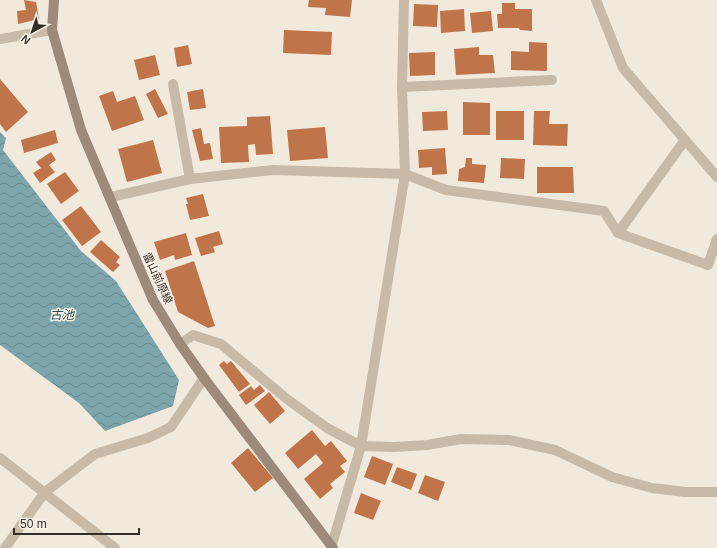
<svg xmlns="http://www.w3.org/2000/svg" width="717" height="548" viewBox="0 0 717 548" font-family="Helvetica,'Noto Sans JP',sans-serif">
<defs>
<pattern id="water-waves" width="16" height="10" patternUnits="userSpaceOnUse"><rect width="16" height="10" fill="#7ca5ac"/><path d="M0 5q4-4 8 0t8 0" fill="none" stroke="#66878c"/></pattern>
</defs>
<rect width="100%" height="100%" fill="#f1e9dc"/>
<path fill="url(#water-waves)" d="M0 132 6 138 3 150 81 251 116 281 179 380 173 406 105 431 79 403 0 345Z"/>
<g fill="#c0744a">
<path d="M24 0 36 2 39 19 18 24 17 11 26 10Z"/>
<path d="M309 0H352L350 17 325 15 326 8 308 7Z"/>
<path d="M502 3H515V9H532V31L520 30 519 28H498L497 14H502Z"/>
<path d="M414 4 438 5 437 27 413 26Z"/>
<path d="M464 9 465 31 441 33 440 11Z"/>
<path d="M491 11 493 31 472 33 470 13Z"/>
<path d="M284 30 332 32 331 55 283 53Z"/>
<path d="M529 42 547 43V71L511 70V51L529 52Z"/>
<path d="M188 45 192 64 177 67 174 48Z"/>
<path d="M479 47V55H493L495 73 456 75 454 49Z"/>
<path d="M435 52V75L410 76 409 53Z"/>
<path d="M155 55 160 75 139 80 134 60Z"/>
<path d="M0 79 28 112 6 132 0 124Z"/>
<path d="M155 89 168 114 158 118 146 94Z"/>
<path d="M203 89 206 108 190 110 187 92Z"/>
<path d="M113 91 117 102 135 96 144 120 112 131 99 96Z"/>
<path d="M463 102 490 103V135H463Z"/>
<path d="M447 111 448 130 423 131 422 112Z"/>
<rect x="496" y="111" width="28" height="29"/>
<path d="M534 111H550L549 124H568L567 146 533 145Z"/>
<path d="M270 116 273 154 256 155 255 144 248 145 249 162 221 163 219 127 247 126V117Z"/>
<path d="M325 127 328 158 290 161 287 130Z"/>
<path d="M201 128 204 144 210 143 213 159 200 161 192 130Z"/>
<path d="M55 130 58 143 24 153 21 140Z"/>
<path d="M153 140 162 173 127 182 118 149Z"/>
<path d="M445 148 447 174 432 175V167L419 168 418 150Z"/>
<path d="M51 152 56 160 49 165 55 172 40 183 33 173 41 168 36 162Z"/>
<path d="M466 158H472V164L486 165 484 183 458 181 459 169 465 167Z"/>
<path d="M501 158 525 159 524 179 500 178Z"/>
<path d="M537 167H573L574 193H537Z"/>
<path d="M65 172 79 191 61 204 47 184Z"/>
<path d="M203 194 209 216 190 220 186 204H188L186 198Z"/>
<path d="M81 206 101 232 82 246 62 220Z"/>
<path d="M219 231 223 244 213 247 215 252 201 256 195 238Z"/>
<path d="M186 233 192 255 175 260 174 255 160 260 154 242Z"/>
<path d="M101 240 120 257 116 262 120 265 113 272 90 252Z"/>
<path d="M194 261 215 326 208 328 178 312 165 271Z"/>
<path d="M224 361 227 364 231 361 250 384 239 392 219 365Z"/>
<path d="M260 385 265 391 246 405 239 395 251 386 254 390Z"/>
<path d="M269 392 285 411 270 424 254 405Z"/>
<path d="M312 430 325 446 331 441 347 461 340 466 345 472 330 484 333 488 320 499 304 479 323 463 316 454 298 469 285 453Z"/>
<path d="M248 448 273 478 255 492 231 463Z"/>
<path d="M372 456 393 464 385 485 364 477Z"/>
<path d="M397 467 417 474 411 490 391 482Z"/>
<path d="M425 475 445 482 438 501 418 493Z"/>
<path d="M361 493 381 501 373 520 354 513Z"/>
</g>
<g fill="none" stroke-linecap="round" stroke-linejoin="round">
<g stroke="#c8baa8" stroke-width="10">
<path d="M596 0 623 68 717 177"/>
<path d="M0 39 52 30"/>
<path d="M173 84 190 179"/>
<path d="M402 87 552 80"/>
<path d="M111 197 190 179 273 170 405 174 446 190 604 211 618 233 708 265 717 239"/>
<path d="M618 233 685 140"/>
<path d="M180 344 193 335 221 344 287 399 327 428 361 446 394 447 427 445 461 439 509 440 555 450 612 477 652 488 685 492H717"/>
<path d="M0 458 115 548"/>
<path d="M5 548 45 492 95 454 148 438 171 427 204 378"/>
<path d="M331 548 361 446 405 174 402 87 404 0"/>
</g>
<path stroke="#9c8a7a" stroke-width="10" d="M54 0 52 30 81 130 153 300 180 344 204 378 333 548"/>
</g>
<g text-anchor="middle" stroke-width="3" stroke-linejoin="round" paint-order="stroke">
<g font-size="11" fill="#352e28" stroke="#f9f3e8">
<text transform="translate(158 278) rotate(65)" y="4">雷山前原線</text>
</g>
<g font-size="12" font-style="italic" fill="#1f4c55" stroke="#f9f3e8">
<text x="62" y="319">古池</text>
</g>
</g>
<g transform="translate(32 32) rotate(220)" stroke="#f9f3e8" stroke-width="3" paint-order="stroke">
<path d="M0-3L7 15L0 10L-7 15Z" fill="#352e28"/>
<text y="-6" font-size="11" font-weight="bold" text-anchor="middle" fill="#352e28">N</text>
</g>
<path d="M14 528v6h125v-6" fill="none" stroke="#352e28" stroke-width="2"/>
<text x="20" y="528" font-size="12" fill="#352e28" stroke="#f9f3e8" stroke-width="3" paint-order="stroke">50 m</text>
</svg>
